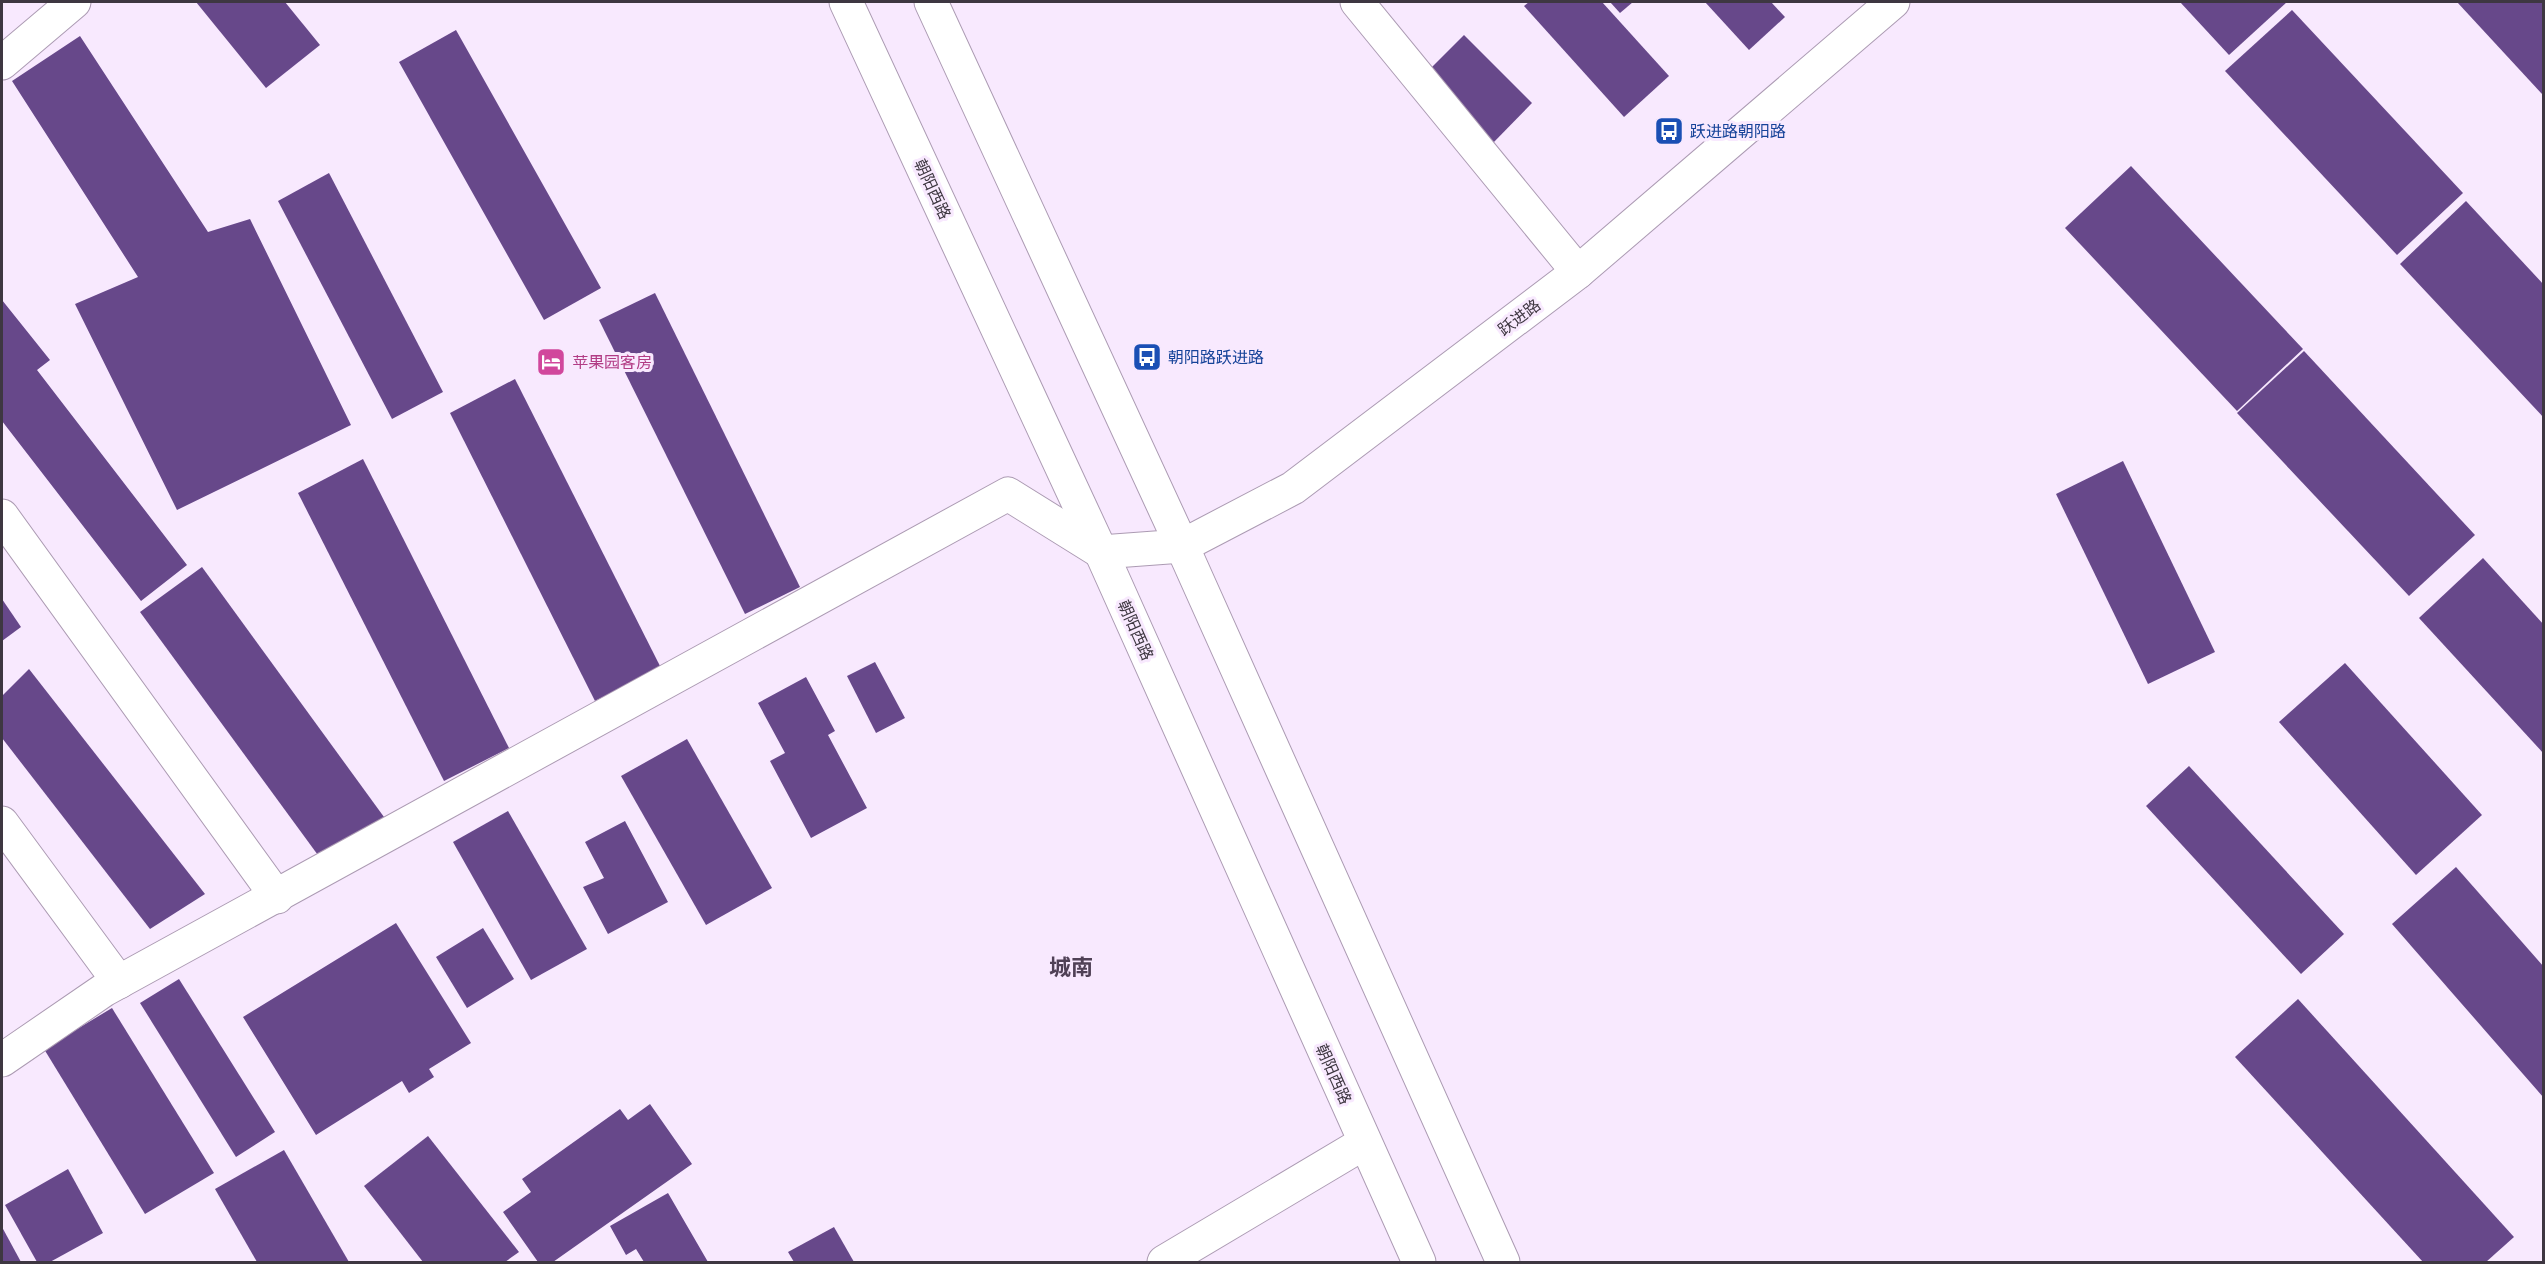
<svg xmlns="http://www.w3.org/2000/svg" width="2545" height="1264" viewBox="0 0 2545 1264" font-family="Overpass,'Noto Sans SC',sans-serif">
<rect width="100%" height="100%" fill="#f8e9fe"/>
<g fill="#67488a">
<path d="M196 2H285L320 45 266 88Z"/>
<path d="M1529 2H1602L1669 76 1624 117 1524 6Z"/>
<path d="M1610 2H1633L1620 13Z"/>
<path d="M1705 2H1771L1785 17 1749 50Z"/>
<path d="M2180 2H2287L2229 55Z"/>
<path d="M2457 2H2544V92L2542 94Z"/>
<path d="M2292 10 2463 193 2397 255 2225 71Z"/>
<path d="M456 30 601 288 544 320 399 62Z"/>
<path d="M1464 35 1532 103 1492 144 1424 75Z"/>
<path d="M80 36 208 232 250 219 351 425 177 510 75 304 138 277 12 81Z"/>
<path d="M2131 166 2303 349 2237 411 2065 228Z"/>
<path d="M329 173 443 392 392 419 278 201Z"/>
<path d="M2466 201 2544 285V418L2400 264Z"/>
<path d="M655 293 800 587 745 614 599 320Z"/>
<path d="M2 300 50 360 37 370 187 565 141 601 2 421Z"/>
<path d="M2304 351 2475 535 2409 596 2237 413Z"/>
<path d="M515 379 661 668 595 701 450 413Z"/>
<path d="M363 459 509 748 444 781 298 493Z"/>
<path d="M2123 461 2215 652 2148 684 2056 494Z"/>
<path d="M2483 558 2544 625V754L2419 618Z"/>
<path d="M202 567 384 817 323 862 140 612Z"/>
<path d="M2 599 21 627 2 641Z"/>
<path d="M875 662 905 718 876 733 847 676Z"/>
<path d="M2345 663 2482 815 2416 875 2279 722Z"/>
<path d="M29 669 205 894 150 929 2 738V696Z"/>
<path d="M806 677 835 731 828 735 867 808 811 838 770 761 785 753 758 703Z"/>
<path d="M687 739 772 888 706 925 621 776Z"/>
<path d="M2189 766 2344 934 2301 974 2146 806Z"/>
<path d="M508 811 587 949 531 980 453 842Z"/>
<path d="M625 821 668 902 608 934 583 887 604 878 585 842Z"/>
<path d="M2456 867 2544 967V1098L2392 924Z"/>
<path d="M396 923 471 1043 429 1069 434 1077 409 1093 402 1081 316 1135 243 1017Z"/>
<path d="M483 928 514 979 467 1008 436 957Z"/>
<path d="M179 979 275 1132 236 1157 140 1003Z"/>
<path d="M2298 999 2514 1237 2486 1262H2423L2235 1057Z"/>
<path d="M112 1008 214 1173 145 1214 44 1049Z"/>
<path d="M650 1104 692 1164 553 1262H538L503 1212 531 1192 522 1179 620 1109 628 1120Z"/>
<path d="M428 1136 519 1252 505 1262H423L364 1186Z"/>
<path d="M284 1150 349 1262H257L215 1189Z"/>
<path d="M68 1169 103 1233 50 1262H37L5 1205Z"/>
<path d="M668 1193 708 1262H644L636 1249 626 1255 610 1226Z"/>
<path d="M2 1227 21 1262H2Z"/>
<path d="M834 1227 854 1262H794L788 1252Z"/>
</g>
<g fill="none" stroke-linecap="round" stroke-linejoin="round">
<g stroke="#ac9bb3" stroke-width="35">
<g id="street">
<path d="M1357 2 1578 272"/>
<path d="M2 63 74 2"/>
<path d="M2 516 277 897"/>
<path d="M2 823 119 982"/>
<path d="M2 1060 104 990 1008 494 1101 552"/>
<path d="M1164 1262 1364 1143"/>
</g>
</g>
<g stroke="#ac9bb3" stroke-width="35">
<path id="secondary" d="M1101 552 1182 546 1293 488 1578 272 1893 2"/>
</g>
<g stroke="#ac9bb3" stroke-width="35">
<g id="primary">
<path d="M846 2 1101 552 1419 1262"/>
<path d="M931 2 1182 546 1503 1262"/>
</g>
</g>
<use href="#street" stroke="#fff" stroke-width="33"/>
<use href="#secondary" stroke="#fff" stroke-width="33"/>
<use href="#primary" stroke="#fff" stroke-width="33"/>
</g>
<defs>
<g id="bus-square" transform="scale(1.5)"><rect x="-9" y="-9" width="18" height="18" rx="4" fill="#1a4fb4" stroke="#f8e9fe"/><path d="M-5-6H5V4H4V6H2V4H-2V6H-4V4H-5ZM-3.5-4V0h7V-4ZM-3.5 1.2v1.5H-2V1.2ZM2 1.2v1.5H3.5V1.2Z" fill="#fff"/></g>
<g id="hotel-square" transform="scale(1.5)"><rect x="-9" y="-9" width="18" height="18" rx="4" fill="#d1479c" stroke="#f8e9fe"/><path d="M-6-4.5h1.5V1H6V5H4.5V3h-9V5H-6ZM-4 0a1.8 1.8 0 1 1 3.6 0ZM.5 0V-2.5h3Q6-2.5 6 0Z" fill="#fff"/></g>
</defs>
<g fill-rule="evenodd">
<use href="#bus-square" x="1669" y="131"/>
<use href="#bus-square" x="1147" y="357"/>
<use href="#hotel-square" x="551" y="362"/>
</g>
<g text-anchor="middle" stroke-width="6" stroke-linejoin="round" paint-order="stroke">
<g font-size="16" fill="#164399" stroke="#f8e9fe" text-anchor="start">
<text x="1690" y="137">跃进路朝阳路</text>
<text x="1168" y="363">朝阳路跃进路</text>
</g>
<g font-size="16" fill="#3e3741" stroke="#f8e9fe">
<text transform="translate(933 189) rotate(65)" y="6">朝阳西路</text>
<text transform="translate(1519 317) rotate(-37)" y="6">跃进路</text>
<text transform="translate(1136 630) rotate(66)" y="6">朝阳西路</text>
<text transform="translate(1334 1074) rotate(66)" y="6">朝阳西路</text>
</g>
<g font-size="16" fill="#b23c85" stroke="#f8e9fe" text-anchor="start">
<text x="572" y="368">苹果园客房</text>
</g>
<g font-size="22" font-weight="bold" fill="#504156" stroke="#f8e9fe">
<text x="1071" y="975">城南</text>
</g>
</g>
<rect width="2545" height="1264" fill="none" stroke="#3e3741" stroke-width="6"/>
</svg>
